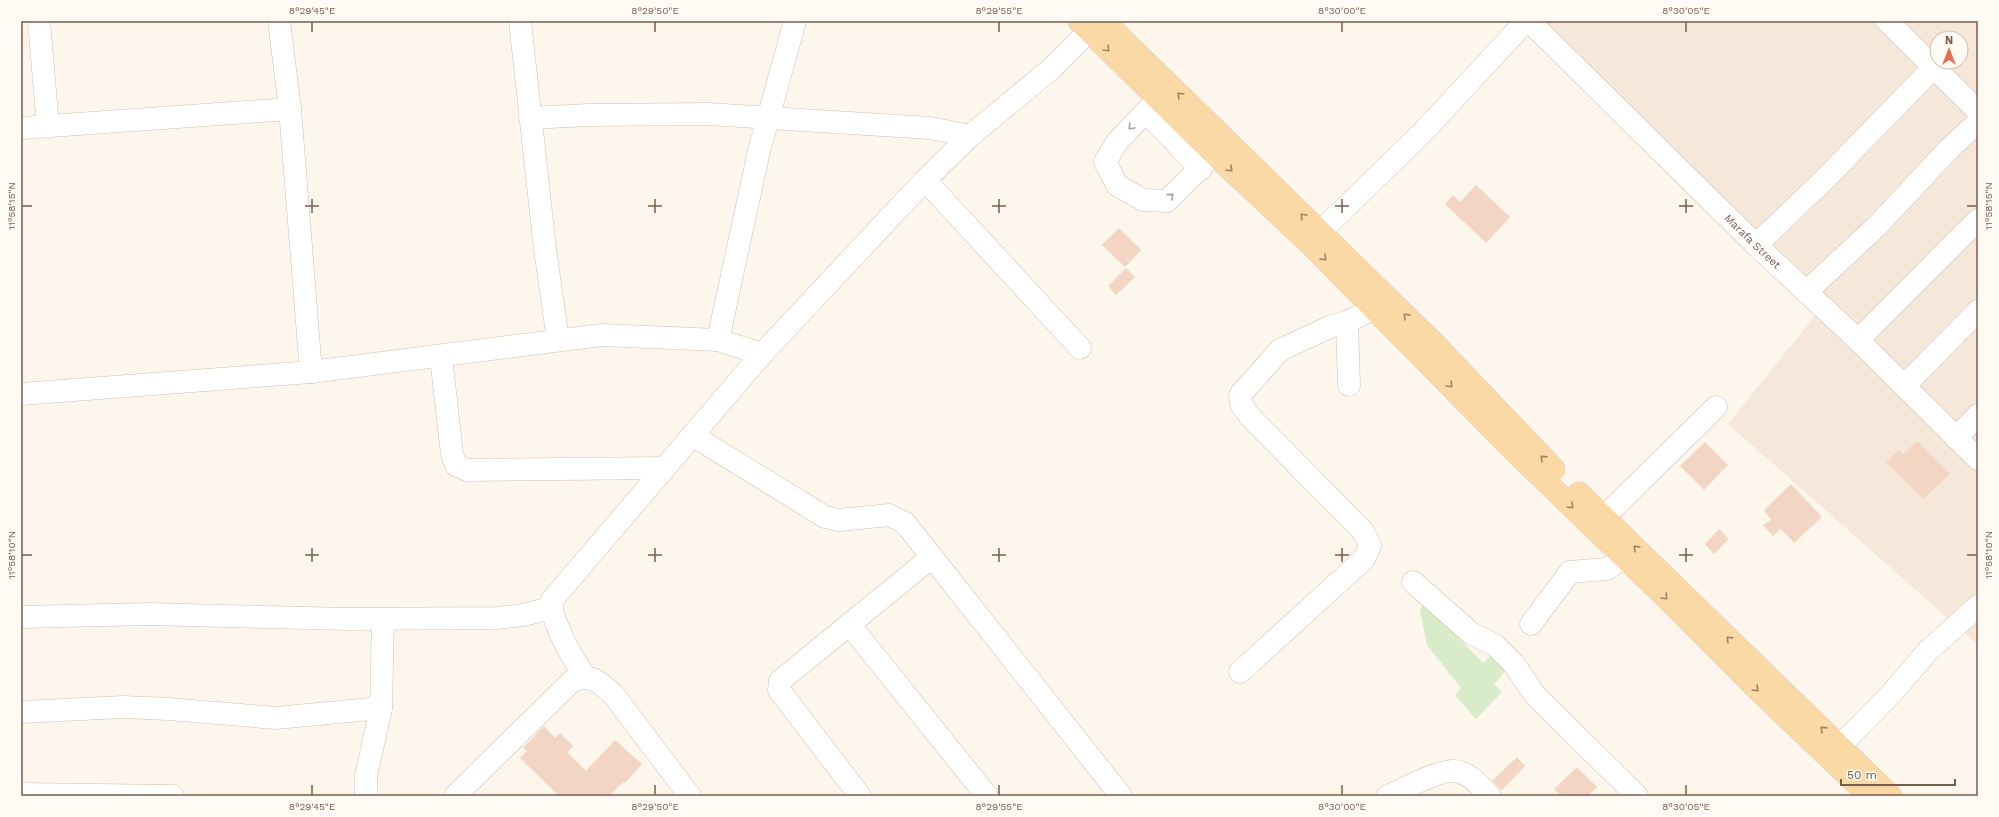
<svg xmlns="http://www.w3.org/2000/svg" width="1999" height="817" viewBox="0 0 1999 817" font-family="'Work Sans',sans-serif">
<rect width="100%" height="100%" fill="#fdf6ec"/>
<path fill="#f5e8da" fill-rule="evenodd" d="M1521 21H1978V645L1728 424 1818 312ZM1937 38H1961V62H1937Z"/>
<path fill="#d8ecc9" d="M1424 603 1483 663 1498 649 1511 663 1494 685 1502 692 1476 719 1455 695 1461 688 1427 645 1420 610Z"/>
<g fill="#f3d5c3">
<path d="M1476 185 1510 217 1486 243 1445 204 1453 195 1460 202Z"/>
<path d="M1119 228 1141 250 1125 267 1102 245Z"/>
<path d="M1126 268 1135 277 1116 295 1108 286Z"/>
<path d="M1917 441 1950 474 1923 499 1886 462 1899 450 1903 454Z"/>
<path d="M1705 442 1728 465 1704 490 1680 466Z"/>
<path d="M1791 484 1822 517 1794 543 1781 529 1773 536 1763 525 1771 520 1764 510Z"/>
<path d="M1719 529 1729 539 1714 554 1705 544Z"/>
<path d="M544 726 555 738 560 733 573 746 567 752 586 771 615 740 642 764 625 783 623 782 609 796H559L520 758 527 751 523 748Z"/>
<path d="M1517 757 1525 766 1502 790 1492 781Z"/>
<path d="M1577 767 1597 787 1588 796H1561L1554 789Z"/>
</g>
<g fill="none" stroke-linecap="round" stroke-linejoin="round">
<g stroke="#d1beb0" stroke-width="23">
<g id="minor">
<path d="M39 21 48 127"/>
<path d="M279 21 290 109 311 372"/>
<path d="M520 21 545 249 558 340"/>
<path id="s1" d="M1529 21 1756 245 1858 340 1978 459"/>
<path d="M1887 21 1978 111"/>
<path d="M1158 99 1117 142 1105 162 1117 185 1143 200 1167 201 1214 154"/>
<path d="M1146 112 1201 169"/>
<path d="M530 118 588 115 708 114 930 128 970 136"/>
<path d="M21 128 290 109"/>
<path d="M925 180 1080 348"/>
<path d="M1320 232 1423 132 1526 21"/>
<path d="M1756 245 1826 178 1934 67"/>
<path d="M1806 292 1876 227 1949 149 1978 122"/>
<path d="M1347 322 1349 385"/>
<path d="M718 340 759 151 795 21"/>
<path d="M1858 340 1978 220"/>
<path d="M441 357 452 454 456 465 467 470 664 468"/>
<path d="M1904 386 1978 311"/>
<path d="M21 394 311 372 602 335 718 340 762 354"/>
<path d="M692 435 825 517 839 520 889 515 905 523 1121 796"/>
<path d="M1956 438 1978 415"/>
<path d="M1604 517 1716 407"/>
<path d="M1413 582 1472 634 1495 645 1514 664 1535 695 1637 796"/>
<path d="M21 617 149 614 348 619 497 618 523 615 551 608"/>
<path d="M849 624 987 796"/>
<path d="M1531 624 1570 572 1607 569 1623 558"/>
<path d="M1240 672 1364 559 1370 546 1363 531 1251 418 1241 404 1240 395 1280 350 1332 326 1347 322 1375 308"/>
<path d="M585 677C574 660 549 619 552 600L762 354 925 180 970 136 1051 69 1089 31"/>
<path d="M21 712 123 707 169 709 276 718 381 708"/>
<path d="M1840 746 1891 694 1928 651 1978 606"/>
<path d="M21 794 173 796"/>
<path d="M366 796V776L381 708 383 619"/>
<path d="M455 796 572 681C593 674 596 680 613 694L690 796"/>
<path d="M860 796 779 690 780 681 932 557"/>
<path d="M1388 796C1403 789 1441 769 1455 771 1469 772 1481 787 1490 796"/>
</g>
</g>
<g stroke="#dad1cd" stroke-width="23">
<g id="major">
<path d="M1079 21 1214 154 1310 244 1513 450 1661 593 1764 696 1869 796"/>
<path d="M1104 21 1434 343 1554 469"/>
<path d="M1579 493 1891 796"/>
</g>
</g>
<use href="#minor" stroke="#fff" stroke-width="22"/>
<use href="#major" stroke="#fbd9a5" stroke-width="22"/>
</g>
<defs><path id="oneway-chevron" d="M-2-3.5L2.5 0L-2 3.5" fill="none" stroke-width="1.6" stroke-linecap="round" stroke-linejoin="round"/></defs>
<g stroke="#a18267">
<use href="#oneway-chevron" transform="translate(1107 49) rotate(45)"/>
<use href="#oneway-chevron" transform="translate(1180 95) rotate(-135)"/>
<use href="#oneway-chevron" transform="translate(1230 169) rotate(43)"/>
<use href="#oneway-chevron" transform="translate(1303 216) rotate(-135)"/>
<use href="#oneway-chevron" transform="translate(1324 258) rotate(45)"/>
<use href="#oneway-chevron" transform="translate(1406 316) rotate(-136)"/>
<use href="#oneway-chevron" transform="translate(1450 385) rotate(46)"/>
<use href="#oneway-chevron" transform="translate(1543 458) rotate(-136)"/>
<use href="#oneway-chevron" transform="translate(1571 506) rotate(42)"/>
<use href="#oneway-chevron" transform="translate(1636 548) rotate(-136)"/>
<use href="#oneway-chevron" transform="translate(1665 597) rotate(46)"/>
<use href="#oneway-chevron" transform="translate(1729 639) rotate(-136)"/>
<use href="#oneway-chevron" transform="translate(1756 689) rotate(45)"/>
<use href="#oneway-chevron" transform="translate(1823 729) rotate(-136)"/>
</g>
<g stroke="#af9d94">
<use href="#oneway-chevron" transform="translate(1131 127) rotate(133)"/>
<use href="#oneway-chevron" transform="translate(1171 196) rotate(-40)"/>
</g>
<path fill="none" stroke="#7a5c4d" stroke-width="1.5" d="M312 22V32M655 22V32M999 22V32M1342 22V32M1686 22V32M312 199V213M655 199V213M999 199V213M1342 199V213M1686 199V213M22 206H32M305 206H319M648 206H662M992 206H1006M1335 206H1349M1679 206H1693M1967 206H1977M312 548V562M655 548V562M999 548V562M1342 548V562M1686 548V562M22 555H32M305 555H319M648 555H662M992 555H1006M1335 555H1349M1679 555H1693M1967 555H1977M312 785V795M655 785V795M999 785V795M1342 785V795M1686 785V795"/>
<g text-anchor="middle" stroke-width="3.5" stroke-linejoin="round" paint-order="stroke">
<g font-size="11" fill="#7a5c4d" stroke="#fffaf3">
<text dy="4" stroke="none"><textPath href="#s1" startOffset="314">Marafa Street</textPath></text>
</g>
</g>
<rect width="1999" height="817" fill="none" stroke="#fffaf3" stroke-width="44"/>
<g transform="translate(1949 50)"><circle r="19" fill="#fffaf3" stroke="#cabbb1"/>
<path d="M0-3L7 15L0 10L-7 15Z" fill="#e76f51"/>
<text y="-6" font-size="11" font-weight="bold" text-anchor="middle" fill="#7a5c4d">N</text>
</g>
<path d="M1841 779v6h114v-6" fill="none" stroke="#7a5c4d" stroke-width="2"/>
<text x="1847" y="779" font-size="12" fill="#7a5c4d" stroke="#fffaf3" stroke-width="3" paint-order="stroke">50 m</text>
<rect x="22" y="22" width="1955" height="773" fill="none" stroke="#7a5c4d" stroke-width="1.5"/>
<g font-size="10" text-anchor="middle" fill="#7a5c4d">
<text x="312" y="14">8°29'45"E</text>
<text x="655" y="14">8°29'50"E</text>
<text x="999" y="14">8°29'55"E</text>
<text x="1342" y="14">8°30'00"E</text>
<text x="1686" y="14">8°30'05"E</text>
<text transform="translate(11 206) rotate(-90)" y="4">11°58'15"N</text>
<text transform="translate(1988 206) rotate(-90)" y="4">11°58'15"N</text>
<text transform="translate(11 555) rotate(-90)" y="4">11°58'10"N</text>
<text transform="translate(1988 555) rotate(-90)" y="4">11°58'10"N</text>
<text x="312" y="810">8°29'45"E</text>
<text x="655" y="810">8°29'50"E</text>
<text x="999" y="810">8°29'55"E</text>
<text x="1342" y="810">8°30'00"E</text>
<text x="1686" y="810">8°30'05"E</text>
</g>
</svg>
